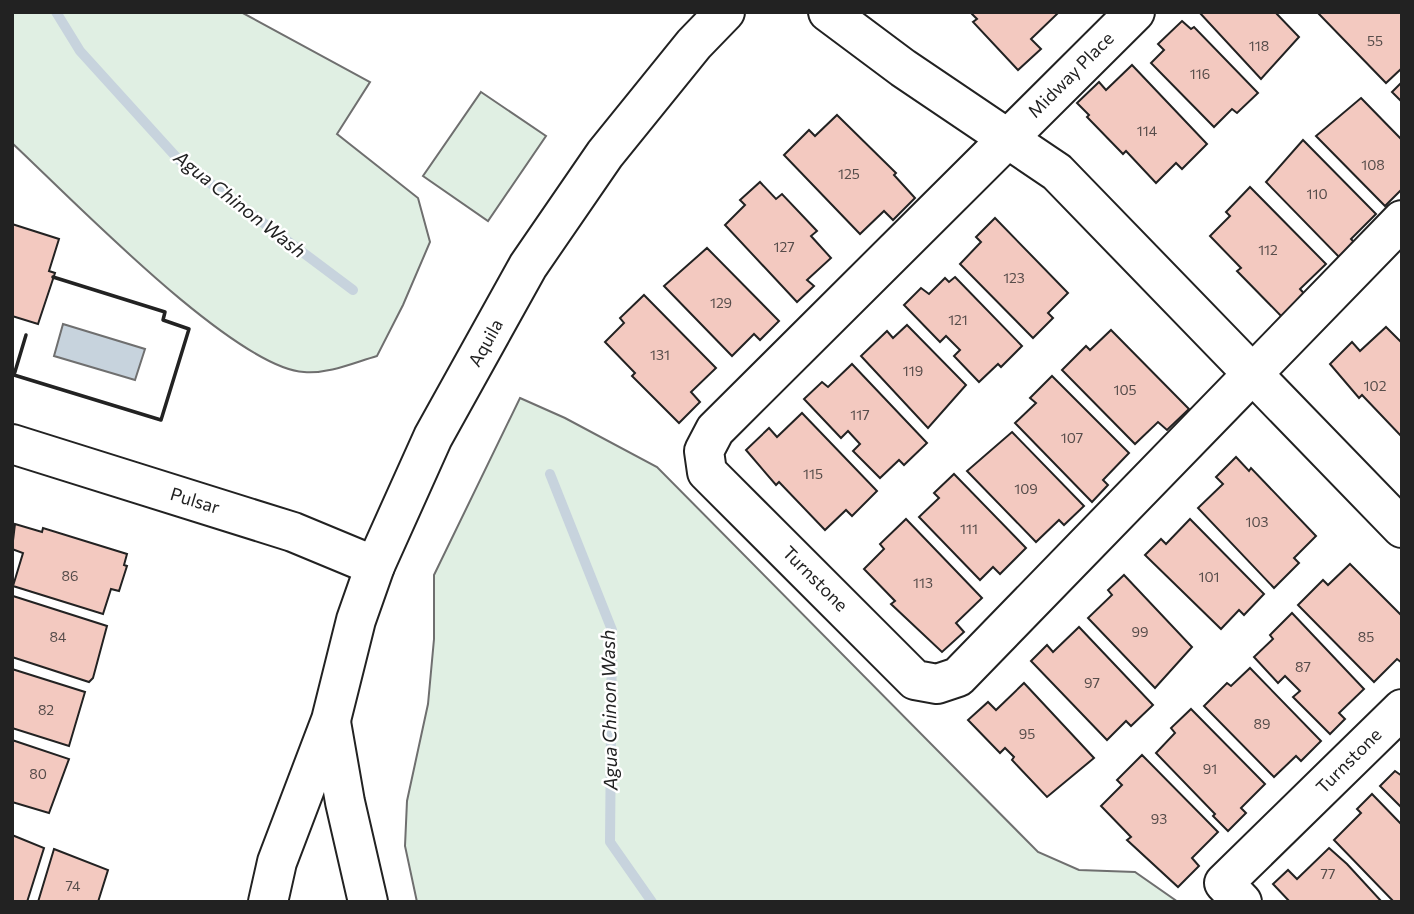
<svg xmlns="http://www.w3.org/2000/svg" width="1414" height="914" viewBox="0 0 1414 914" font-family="Commissioner,sans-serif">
<rect width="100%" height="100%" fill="#fff"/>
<g fill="#e0efe3" stroke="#6f6f6f" stroke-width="2">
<path d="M12 12H241L370 82 337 134 418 198 430 242 403 305 377 356C353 363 329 374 304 372 234 368 68 195 12 143Z"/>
<path d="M481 92 546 136 488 221 423 176Z"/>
<path d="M520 398 565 418 657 467 1038 852 1079 870 1135 872 1178 902H417L405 846 407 801 428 704 434 639V575Z"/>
</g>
<path fill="#c7d3dd" stroke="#6f6f6f" stroke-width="2" d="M63 324 145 349 135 380 54 356Z"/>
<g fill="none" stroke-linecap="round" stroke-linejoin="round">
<g stroke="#c7d3dd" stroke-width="10">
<path d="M56 12 80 51 178 159 353 290"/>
<path d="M550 474 612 630 610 842 652 902"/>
</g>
</g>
<g fill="#f3c9c0" stroke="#222" stroke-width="2">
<path d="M970 12H1055L1057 14 1031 39 1041 49 1018 70 973 22 977 19Z"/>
<path d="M1199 12H1275L1299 37 1261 79Z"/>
<path d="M1317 12H1402V68L1386 83Z"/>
<path d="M1182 21 1191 29 1194 27 1258 93 1237 113 1232 109 1214 127 1151 63 1164 50 1158 44Z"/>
<path d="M1132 65 1207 144 1182 169 1176 163 1156 183 1126 151 1123 154 1087 117 1089 115 1077 103 1099 82 1106 90Z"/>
<path d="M1402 82V102L1392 92Z"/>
<path d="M1361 98 1402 140V189L1385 206 1316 136Z"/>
<path d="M837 115 896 173 894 175 915 198 893 220 884 211 860 234 784 155 809 130 815 136Z"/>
<path d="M1303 140 1376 214 1351 239 1357 245 1342 260 1266 182Z"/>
<path d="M760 182 776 199 782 194 817 231 811 236 831 258 807 280 814 286 797 302 725 225 745 205 740 200Z"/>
<path d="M1250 187 1326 264 1300 289 1308 298 1285 320 1237 271 1241 268 1210 236 1230 216 1226 212Z"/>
<path d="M995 218 1068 293 1048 313 1053 318 1033 338 960 264 981 242 976 237Z"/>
<path d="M12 224 59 239 49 271 55 273 38 324 12 316Z"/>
<path d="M707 248 779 321 760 340 754 334 732 356 664 286Z"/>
<path d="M955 277 1022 346 1001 367 998 364 979 382 954 356 960 350 946 336 940 342 904 305 921 288 929 294 945 278 949 282Z"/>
<path d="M644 295 716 368 691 392 700 402 679 423 632 376 635 373 605 342 624 323 620 318Z"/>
<path d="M907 325 966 385 928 428 861 356 887 331 893 338Z"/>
<path d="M1386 327 1402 343V437L1362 395 1359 398 1330 364 1352 342 1360 351Z"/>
<path d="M1111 330 1189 409 1167 430 1158 422 1135 444 1062 370 1086 346 1090 350Z"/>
<path d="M852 364 927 443 904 465 899 460 880 478 853 451 860 444 848 431 841 438 804 399 822 382 828 387Z"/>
<path d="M1052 376 1129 453 1103 480 1108 485 1092 502 1015 423 1036 403 1030 398Z"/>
<path d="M802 413 877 491 852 516 846 510 825 530 779 482 776 485 746 450 769 428 777 437Z"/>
<path d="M1012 432 1084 506 1064 525 1059 520 1036 542 967 471Z"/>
<path d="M1236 457 1249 471 1251 468 1316 536 1294 558 1299 563 1274 588 1198 508 1223 484 1216 477Z"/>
<path d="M954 474 1026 548 1000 574 993 567 980 580 919 517 939 498 934 493Z"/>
<path d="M906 519 982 598 956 623 964 632 942 652 891 604 895 601 864 569 884 549 880 544Z"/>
<path d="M1190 519 1264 594 1244 615 1239 610 1221 629 1145 555 1161 539 1166 544Z"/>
<path d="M15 524 42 532 43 528 127 554 124 565 127 566 119 591 111 589 103 614 13 586 23 553 12 549Z"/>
<path d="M1350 564 1402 616V663L1397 659 1374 682 1298 605 1323 580 1328 585Z"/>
<path d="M1124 575 1192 647 1155 688 1088 618 1112 595 1108 590Z"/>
<path d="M13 596 107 626 93 678 89 682 12 657Z"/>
<path d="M1292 613 1364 689 1339 713 1345 719 1330 734 1293 697 1300 691 1285 676 1278 683 1254 657 1273 639 1270 635Z"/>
<path d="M1079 627 1153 705 1131 726 1126 721 1107 740 1031 661 1047 645 1053 652Z"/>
<path d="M1250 668 1321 741 1301 761 1296 756 1274 777 1204 706 1227 683 1231 686Z"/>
<path d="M12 669 85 692 69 746 12 728Z"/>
<path d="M1024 683 1094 758 1047 797 1012 760 1014 757 1005 748 1000 753 968 720 988 702 996 710Z"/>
<path d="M1191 709 1265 784 1241 808 1246 813 1228 831 1213 816 1215 814 1156 753 1175 733 1171 728Z"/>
<path d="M12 740 69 759 49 813 12 802Z"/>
<path d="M1142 755 1218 832 1192 858 1199 866 1178 887 1127 840 1131 837 1101 806 1122 785 1117 780Z"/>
<path d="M1395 771 1402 776V808L1380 786Z"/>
<path d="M1372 794 1402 825V902H1394L1334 840 1361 813 1357 809Z"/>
<path d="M12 835 44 848 27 902H12Z"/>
<path d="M1329 848 1347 864 1382 902H1290L1273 884 1288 870 1297 879Z"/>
<path d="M54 849 108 870 98 902H38Z"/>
</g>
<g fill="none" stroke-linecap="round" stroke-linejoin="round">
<g stroke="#222" stroke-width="42">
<g id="minor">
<path d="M828 12 903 68 1057 172 1402 528"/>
<path d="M1135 12 715 430 704 451 707 472 915 680 937 684 958 677 1402 220"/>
<path d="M12 444 293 532 375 566"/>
<path d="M331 722 345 802 368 902"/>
<path d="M268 902 277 862 331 720 356 620 375 566 433 437 528 266 605 154 694 44 725 12"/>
<path d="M1242 902 1224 883 1402 709"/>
</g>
</g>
<use href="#minor" stroke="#fff" stroke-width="38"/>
<path stroke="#222" stroke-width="3.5" d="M26 335 14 375 161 420 189 329 163 320 165 312 53 277"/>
</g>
<g text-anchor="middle" stroke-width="5" stroke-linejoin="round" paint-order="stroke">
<g font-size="14" fill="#564c4a">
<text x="1375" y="46">55</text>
<text x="1259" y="51">118</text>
<text x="1200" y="79">116</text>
<text x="1147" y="136">114</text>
<text x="1373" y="170">108</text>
<text x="849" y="179">125</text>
<text x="1317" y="199">110</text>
<text x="784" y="252">127</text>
<text x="1268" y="255">112</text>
<text x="1014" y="283">123</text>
<text x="721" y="308">129</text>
<text x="958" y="325">121</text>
<text x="660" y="360">131</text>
<text x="913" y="376">119</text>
<text x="1375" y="391">102</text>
<text x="1125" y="395">105</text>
<text x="860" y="420">117</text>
<text x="1072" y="443">107</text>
<text x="813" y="479">115</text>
<text x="1026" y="494">109</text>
<text x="1257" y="527">103</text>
<text x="969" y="534">111</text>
<text x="70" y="581">86</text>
<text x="1209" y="582">101</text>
<text x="923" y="588">113</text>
<text x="1140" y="637">99</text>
<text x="58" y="642">84</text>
<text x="1366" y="642">85</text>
<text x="1303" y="672">87</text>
<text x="1092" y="688">97</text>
<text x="46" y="715">82</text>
<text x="1262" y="729">89</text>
<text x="1027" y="739">95</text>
<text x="1210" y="774">91</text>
<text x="38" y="779">80</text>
<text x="1159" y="824">93</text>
<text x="1328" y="879">77</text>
<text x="73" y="891">74</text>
</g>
<g font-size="18" fill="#222" stroke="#fff">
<text transform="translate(1071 75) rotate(-45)" y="6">Midway Place</text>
<text transform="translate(486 343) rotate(-61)" y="6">Aquila</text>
<text transform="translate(195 501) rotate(17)" y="6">Pulsar</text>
<text transform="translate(815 579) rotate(45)" y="6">Turnstone</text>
<text transform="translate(1349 761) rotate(-45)" y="6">Turnstone</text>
</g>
<g font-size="19" font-style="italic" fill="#222" stroke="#fff">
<text transform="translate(240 204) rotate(38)" y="7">Agua Chinon Wash</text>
<text transform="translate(609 710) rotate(-91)" y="7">Agua Chinon Wash</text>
</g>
</g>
<rect width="1414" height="914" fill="none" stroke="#222222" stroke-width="28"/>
</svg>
